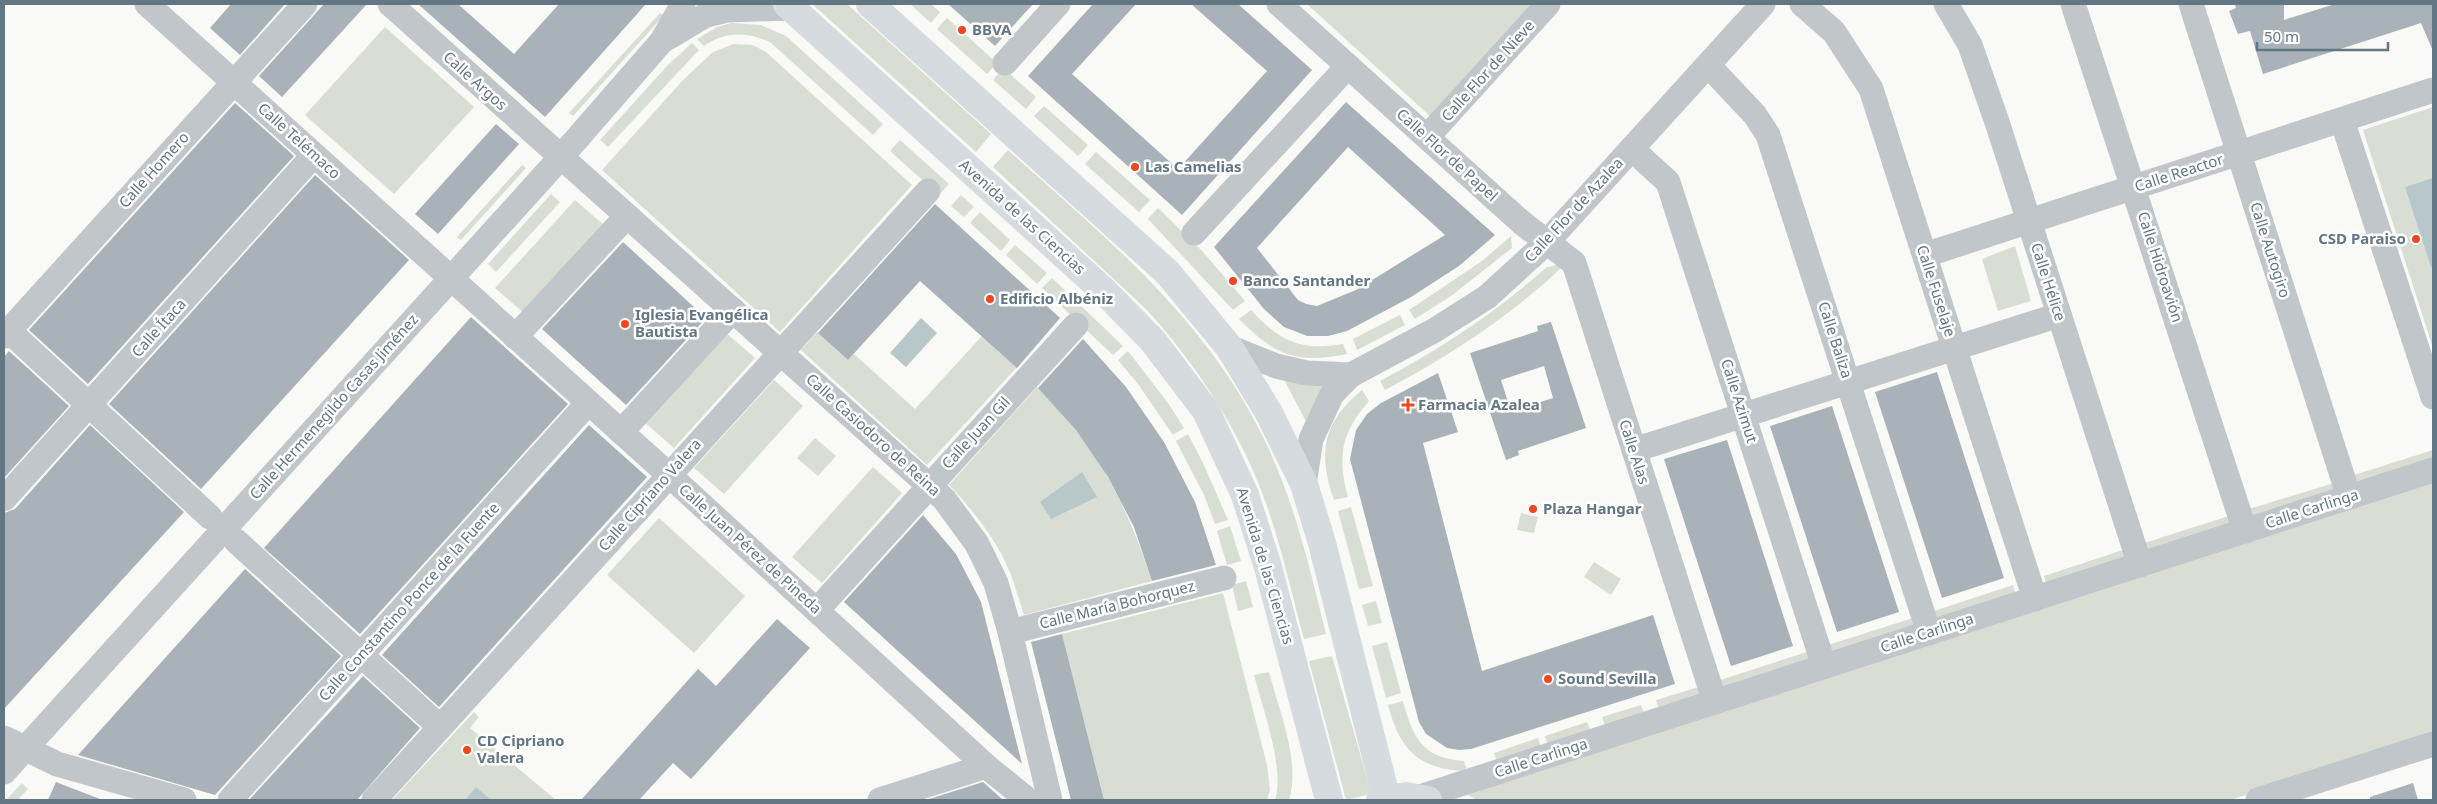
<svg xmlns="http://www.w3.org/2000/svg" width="2437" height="804" viewBox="0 0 2437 804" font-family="'Noto Sans',sans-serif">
<rect width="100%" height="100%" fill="#f9f9f6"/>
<g fill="#d9ded5">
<path d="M812 4H847L991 134 976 152Z"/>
<path d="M910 4H931L940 12 931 23Z"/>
<path d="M1307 4H1533L1430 116Z"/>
<path d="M660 13 664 15 655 25 573 116 569 113Z"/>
<path d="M947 18 997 63 987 74 937 29Z"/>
<path d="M731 23 761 25 786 36 883 124 873 135 770 42C746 32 726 31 704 46L697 39 717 27Z"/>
<path d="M385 27 474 107 394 194 305 115Z"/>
<path d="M692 43 699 50 608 147 600 140 668 65Z"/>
<path d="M734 44 753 45 766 52 912 185 780 332 602 170 684 79 713 52Z"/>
<path d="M1003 68 1036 97 1026 109 993 80Z"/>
<path d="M1044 106 1088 145 1078 156 1034 116Z"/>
<path d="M2433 107V348L2363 130Z"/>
<path d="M900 140 949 184 939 195 890 151Z"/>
<path d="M1008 150C1107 239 1208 320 1266 443 1295 504 1310 569 1326 634L1304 639C1293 599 1284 558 1271 518 1246 440 1201 370 1147 310L993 167Z"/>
<path d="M1096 152 1150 200 1139 212 1085 164Z"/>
<path d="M522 165 526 168 461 240 457 237Z"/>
<path d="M551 194 560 202 496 272 488 264Z"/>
<path d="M961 195 974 207 964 217 951 206Z"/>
<path d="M575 200 605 226 526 315 495 288Z"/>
<path d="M1158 208 1203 252 1245 301 1233 310 1148 219Z"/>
<path d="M980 212 1010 240 1001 251 970 223Z"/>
<path d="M1511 236 1512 248 1451 296 1415 319 1409 310 1482 261Z"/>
<path d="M1015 245 1047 273 1037 284 1006 255Z"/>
<path d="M2015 246 2031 301 1998 311 1982 259Z"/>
<path d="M1557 265 1563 266C1510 317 1449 356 1385 390L1380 381C1440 349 1495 313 1547 267Z"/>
<path d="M1052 278 1123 346 1113 355 1042 288Z"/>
<path d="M1251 310C1281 342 1299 351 1343 344L1347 354C1295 364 1276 356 1239 319Z"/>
<path d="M1400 315 1405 325 1357 350 1353 339Z"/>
<path d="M725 332 755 358 674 448 643 421Z"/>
<path d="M817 332 848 360 854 354 915 409 982 336 1017 367 927 465 801 350Z"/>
<path d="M1128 351 1168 403 1184 428 1173 435 1138 384 1118 360Z"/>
<path d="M1281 374 1342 378 1309 427Z"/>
<path d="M774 380 803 406 724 494 694 468Z"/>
<path d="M1037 387C1050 401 1064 415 1076 430 1112 475 1134 527 1152 581L1024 615C1019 600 1015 585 1009 570 996 539 972 509 949 485Z"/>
<path d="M1362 390 1369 401C1341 433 1337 456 1348 497L1334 500C1318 453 1322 423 1362 390Z"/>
<path d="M1188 434 1203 463 1228 520 1215 524 1204 495 1176 441Z"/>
<path d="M815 438 836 456 818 476 797 458Z"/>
<path d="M2433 450V461L2355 482 2351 476Z"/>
<path d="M873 467 902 493 822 583 792 557Z"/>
<path d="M2433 480V735L2230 800H1477L1464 793Z"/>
<path d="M2337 482 2333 493 2254 518 2246 510Z"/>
<path d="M1351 507 1373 586 1359 589 1338 511Z"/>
<path d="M1521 513 1538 517 1534 533 1517 530Z"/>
<path d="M2232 515 2230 526 2150 552 2141 544Z"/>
<path d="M659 518 745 596 694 653 607 575Z"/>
<path d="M1230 526 1241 561 1227 565 1217 531Z"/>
<path d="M2126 549 2127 556 2047 586 2044 576Z"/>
<path d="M1594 562 1621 579 1611 595 1584 577Z"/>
<path d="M1246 581 1253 607 1238 611 1232 585Z"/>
<path d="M2013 585 2016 595 1939 620 1931 612Z"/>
<path d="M1223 593 1267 765 1270 790 1267 800H1104L1062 634Z"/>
<path d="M1376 601 1382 623 1368 626 1362 605Z"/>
<path d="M1916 617 1913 628 1836 654 1825 646Z"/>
<path d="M1387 642 1401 693 1386 698 1372 646Z"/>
<path d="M1810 651 1808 662 1727 688 1720 686 1717 681Z"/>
<path d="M1332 656 1371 792 1370 794 1346 800 1309 661Z"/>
<path d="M1269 672C1279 710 1301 762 1289 800H1275C1285 769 1263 709 1254 675Z"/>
<path d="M1702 686 1703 692 1697 698 1659 710 1656 700Z"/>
<path d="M1403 701C1413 738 1422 758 1464 761L1467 771C1419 770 1400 750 1388 705Z"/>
<path d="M1641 705 1645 715 1606 728 1602 717Z"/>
<path d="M474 712 479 717 470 728 556 800H392Z"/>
<path d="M1587 722 1591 732 1548 746 1545 736Z"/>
<path d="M1538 738 1541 748 1497 762 1494 753Z"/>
<path d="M22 783 28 789 18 800H6Z"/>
</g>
<g fill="#b8c7ca">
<path d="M2433 178V266L2431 267 2405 187Z"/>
<path d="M921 318 937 333 906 367 890 353Z"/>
<path d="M1082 472 1097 497 1051 519 1040 502Z"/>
<path d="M476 787 491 800H465Z"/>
</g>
<g fill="#a8b2b8" fill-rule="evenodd">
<path d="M231 4H285L240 55 210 28Z"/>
<path d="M324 4H367L282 97 259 76Z"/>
<path d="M418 4H458L514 54 559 4H646L545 117Z"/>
<path d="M948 4H1033L995 46Z"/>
<path d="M1093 4H1136L1072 74 1178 169 1267 71 1191 4H1238L1312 70 1182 215 1028 76Z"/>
<path d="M2235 4H2284V20L2335 4H2433V51L2421 23 2263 74 2250 31 2238 34 2229 11 2236 8Z"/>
<path d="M1346 102 1495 235 1459 266 1411 297 1347 331 1328 336H1307L1284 327 1264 309 1214 247ZM1348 147 1445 235 1356 290 1317 306 1306 304 1298 300 1257 248Z"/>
<path d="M235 103 294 156 88 384 29 330Z"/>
<path d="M496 124 519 144 438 234 415 214Z"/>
<path d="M315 175 409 260 201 489 109 404Z"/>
<path d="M935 204 1060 318 1017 368 920 281 848 360 818 333Z"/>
<path d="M623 242 706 318 626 405 542 329Z"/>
<path d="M471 317 568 404 360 634 264 548Z"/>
<path d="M1551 322 1586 428 1518 451 1519 455 1506 460 1470 353 1538 331 1537 326ZM1544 366 1553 398 1511 411 1501 380Z"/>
<path d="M1083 339 1126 387 1164 442 1195 502 1216 565 1152 581 1134 527 1108 477 1076 430 1038 388Z"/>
<path d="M9 351 69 406 4 478V357Z"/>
<path d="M1937 372 2004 578 1942 598 1875 392Z"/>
<path d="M1438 373 1458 432 1423 443 1482 671 1653 615 1675 684 1471 749 1459 750 1447 748 1426 734 1419 722 1350 459 1356 430 1367 414 1381 403Z"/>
<path d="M1832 406 1899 612 1837 632 1770 426Z"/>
<path d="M90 425 184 512 4 709V513L15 509Z"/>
<path d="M589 425 647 477 439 707 382 655Z"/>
<path d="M1727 440 1793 646 1731 666 1664 459Z"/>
<path d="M923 515 956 554 981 602 1022 764 844 602Z"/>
<path d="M245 569 341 656 215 795 78 755Z"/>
<path d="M777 619 810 648 691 779 673 763 639 800H581L698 669 716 686Z"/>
<path d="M1062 634 1104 800H1071L1031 642Z"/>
<path d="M363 676 420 728 357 800H249Z"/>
<path d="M56 782 100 799V800H48Z"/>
<path d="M983 782 1003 800H926Z"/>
<path d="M2413 783 2418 800H2370V797Z"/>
</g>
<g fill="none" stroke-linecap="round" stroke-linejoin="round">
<g stroke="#c1c6ca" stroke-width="25">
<path d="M147 4 669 475 986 766 1028 800"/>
<path d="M390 4 944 499 977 544 996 583 1010 632 1050 800"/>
<path d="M1279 4 1521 222 1574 263 1715 702"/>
<path d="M1802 4 1834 32 1871 89 2035 599"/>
<path d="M1946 4 1970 45 1997 122 2140 565"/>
<path d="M2073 4 2245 531"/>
<path d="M2191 4 2349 497"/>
<path d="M664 40 706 15 727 10 792 8"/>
<path d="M1005 63 1058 4"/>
<path d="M1708 65 1755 115 1768 135 1929 633"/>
<path d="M2342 120 2433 397"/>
<path d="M1427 137 1548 4"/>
<path d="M1632 149 1668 182 1824 666"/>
<path d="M1194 233 1348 66"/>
<path d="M1925 255 2433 90"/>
<path d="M9 331 210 517"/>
<path d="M4 336 305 4"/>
<path d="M515 337 627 216"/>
<path d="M1229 347 1276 366 1307 373 1351 375"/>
<path d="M621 432 733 310"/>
<path d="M1634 450 2059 315"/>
<path d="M1304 484 1311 439 1332 394 1351 375 1435 330 1487 297 1546 243 1763 4"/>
<path d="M4 499 314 155"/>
<path d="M236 541 440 727"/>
<path d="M817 610 1076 325"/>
<path d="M1010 632 1224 578"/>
<path d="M4 738 57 764 184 800"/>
<path d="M4 772 561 157 662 41 683 4"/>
<path d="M1420 797 2433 470"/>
<path d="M230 800 588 403"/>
<path d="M374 800 928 191"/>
<path d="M880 800 986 766"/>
<path d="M2258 800 2433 744"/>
</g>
<g stroke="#d6dbdf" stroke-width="28">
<path d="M787 4 1105 292 1153 341 1206 411 1245 495 1268 567 1329 800"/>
<path d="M870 4 1168 273 1229 347 1269 413 1304 484 1322 543 1387 800"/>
<path d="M1380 800 1406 796 1428 800"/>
</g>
</g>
<g fill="#ef4720" stroke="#fff" stroke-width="2">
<circle cx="962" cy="30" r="5"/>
<circle cx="1135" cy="167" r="5"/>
<circle cx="2416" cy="239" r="5"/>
<circle cx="1233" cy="281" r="5"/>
<circle cx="990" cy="299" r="5"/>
<circle cx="625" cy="324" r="5"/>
<path d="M1405.5 397.5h5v5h5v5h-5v5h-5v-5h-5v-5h5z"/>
<circle cx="1533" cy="509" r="5"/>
<circle cx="1548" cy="679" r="5"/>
<circle cx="467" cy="750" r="5"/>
</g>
<g text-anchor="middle" stroke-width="5" stroke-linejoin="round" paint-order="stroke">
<g font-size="15" font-weight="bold" fill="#627683" stroke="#fff" text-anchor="start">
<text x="972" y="35">BBVA</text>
<text x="1145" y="172">Las Camelias</text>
<text x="2406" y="244" text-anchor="end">CSD Paraiso</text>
<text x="1243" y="286">Banco Santander</text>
<text x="1000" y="304">Edificio Albéniz</text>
<text x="635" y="320">Iglesia Evangélica<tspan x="635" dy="17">Bautista</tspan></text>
<text x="1418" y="410">Farmacia Azalea</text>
<text x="1543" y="514">Plaza Hangar</text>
<text x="1558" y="684">Sound Sevilla</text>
<text x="477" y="746">CD Cipriano<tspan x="477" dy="17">Valera</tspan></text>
</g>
<g font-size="15" fill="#627683" stroke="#fff">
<text transform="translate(1488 71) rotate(-48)" y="5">Calle Flor de Nieve</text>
<text transform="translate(475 81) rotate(42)" y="5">Calle Argos</text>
<text transform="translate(299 141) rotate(42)" y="5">Calle Telémaco</text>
<text transform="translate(1447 155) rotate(42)" y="5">Calle Flor de Papel</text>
<text transform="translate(154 170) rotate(-48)" y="5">Calle Homero</text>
<text transform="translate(2179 173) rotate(-18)" y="5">Calle Reactor</text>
<text transform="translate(1574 210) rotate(-47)" y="5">Calle Flor de Azalea</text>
<text transform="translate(1022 217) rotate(42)" y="5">Avenida de las Ciencias</text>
<text transform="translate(2270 250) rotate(72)" y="5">Calle Autogiro</text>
<text transform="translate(2160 267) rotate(72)" y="5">Calle Hidroavión</text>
<text transform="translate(2048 282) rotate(72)" y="5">Calle Hélice</text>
<text transform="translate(1936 291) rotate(72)" y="5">Calle Fuselaje</text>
<text transform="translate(159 328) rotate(-48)" y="5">Calle Ítaca</text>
<text transform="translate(1835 340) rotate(72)" y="5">Calle Baliza</text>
<text transform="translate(1739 401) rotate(72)" y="5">Calle Azimut</text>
<text transform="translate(334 407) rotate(-48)" y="5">Calle Hermenegildo Casas Jiménez</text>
<text transform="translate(976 433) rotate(-47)" y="5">Calle Juan Gil</text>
<text transform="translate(873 435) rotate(42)" y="5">Calle Casiodoro de Reina</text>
<text transform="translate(1634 452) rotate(72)" y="5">Calle Alas</text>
<text transform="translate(650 495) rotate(-48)" y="5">Calle Cipriano Valera</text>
<text transform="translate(2312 509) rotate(-18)" y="5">Calle Carlinga</text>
<text transform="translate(750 549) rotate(42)" y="5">Calle Juan Pérez de Pineda</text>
<text transform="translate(1265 566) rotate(73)" y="5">Avenida de las Ciencias</text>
<text transform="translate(409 602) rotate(-48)" y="5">Calle Constantino Ponce de la Fuente</text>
<text transform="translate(1117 605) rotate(-14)" y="5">Calle María Bohorquez</text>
<text transform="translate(1927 633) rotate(-18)" y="5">Calle Carlinga</text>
<text transform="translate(1541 758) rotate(-18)" y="5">Calle Carlinga</text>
</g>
</g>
<rect width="2437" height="804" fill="none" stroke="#627683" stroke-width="10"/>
<path d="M2257 42v8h131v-8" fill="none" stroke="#627683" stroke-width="2.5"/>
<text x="2264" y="42" font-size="15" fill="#627683" stroke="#ffffff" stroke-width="4" paint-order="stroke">50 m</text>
</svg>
